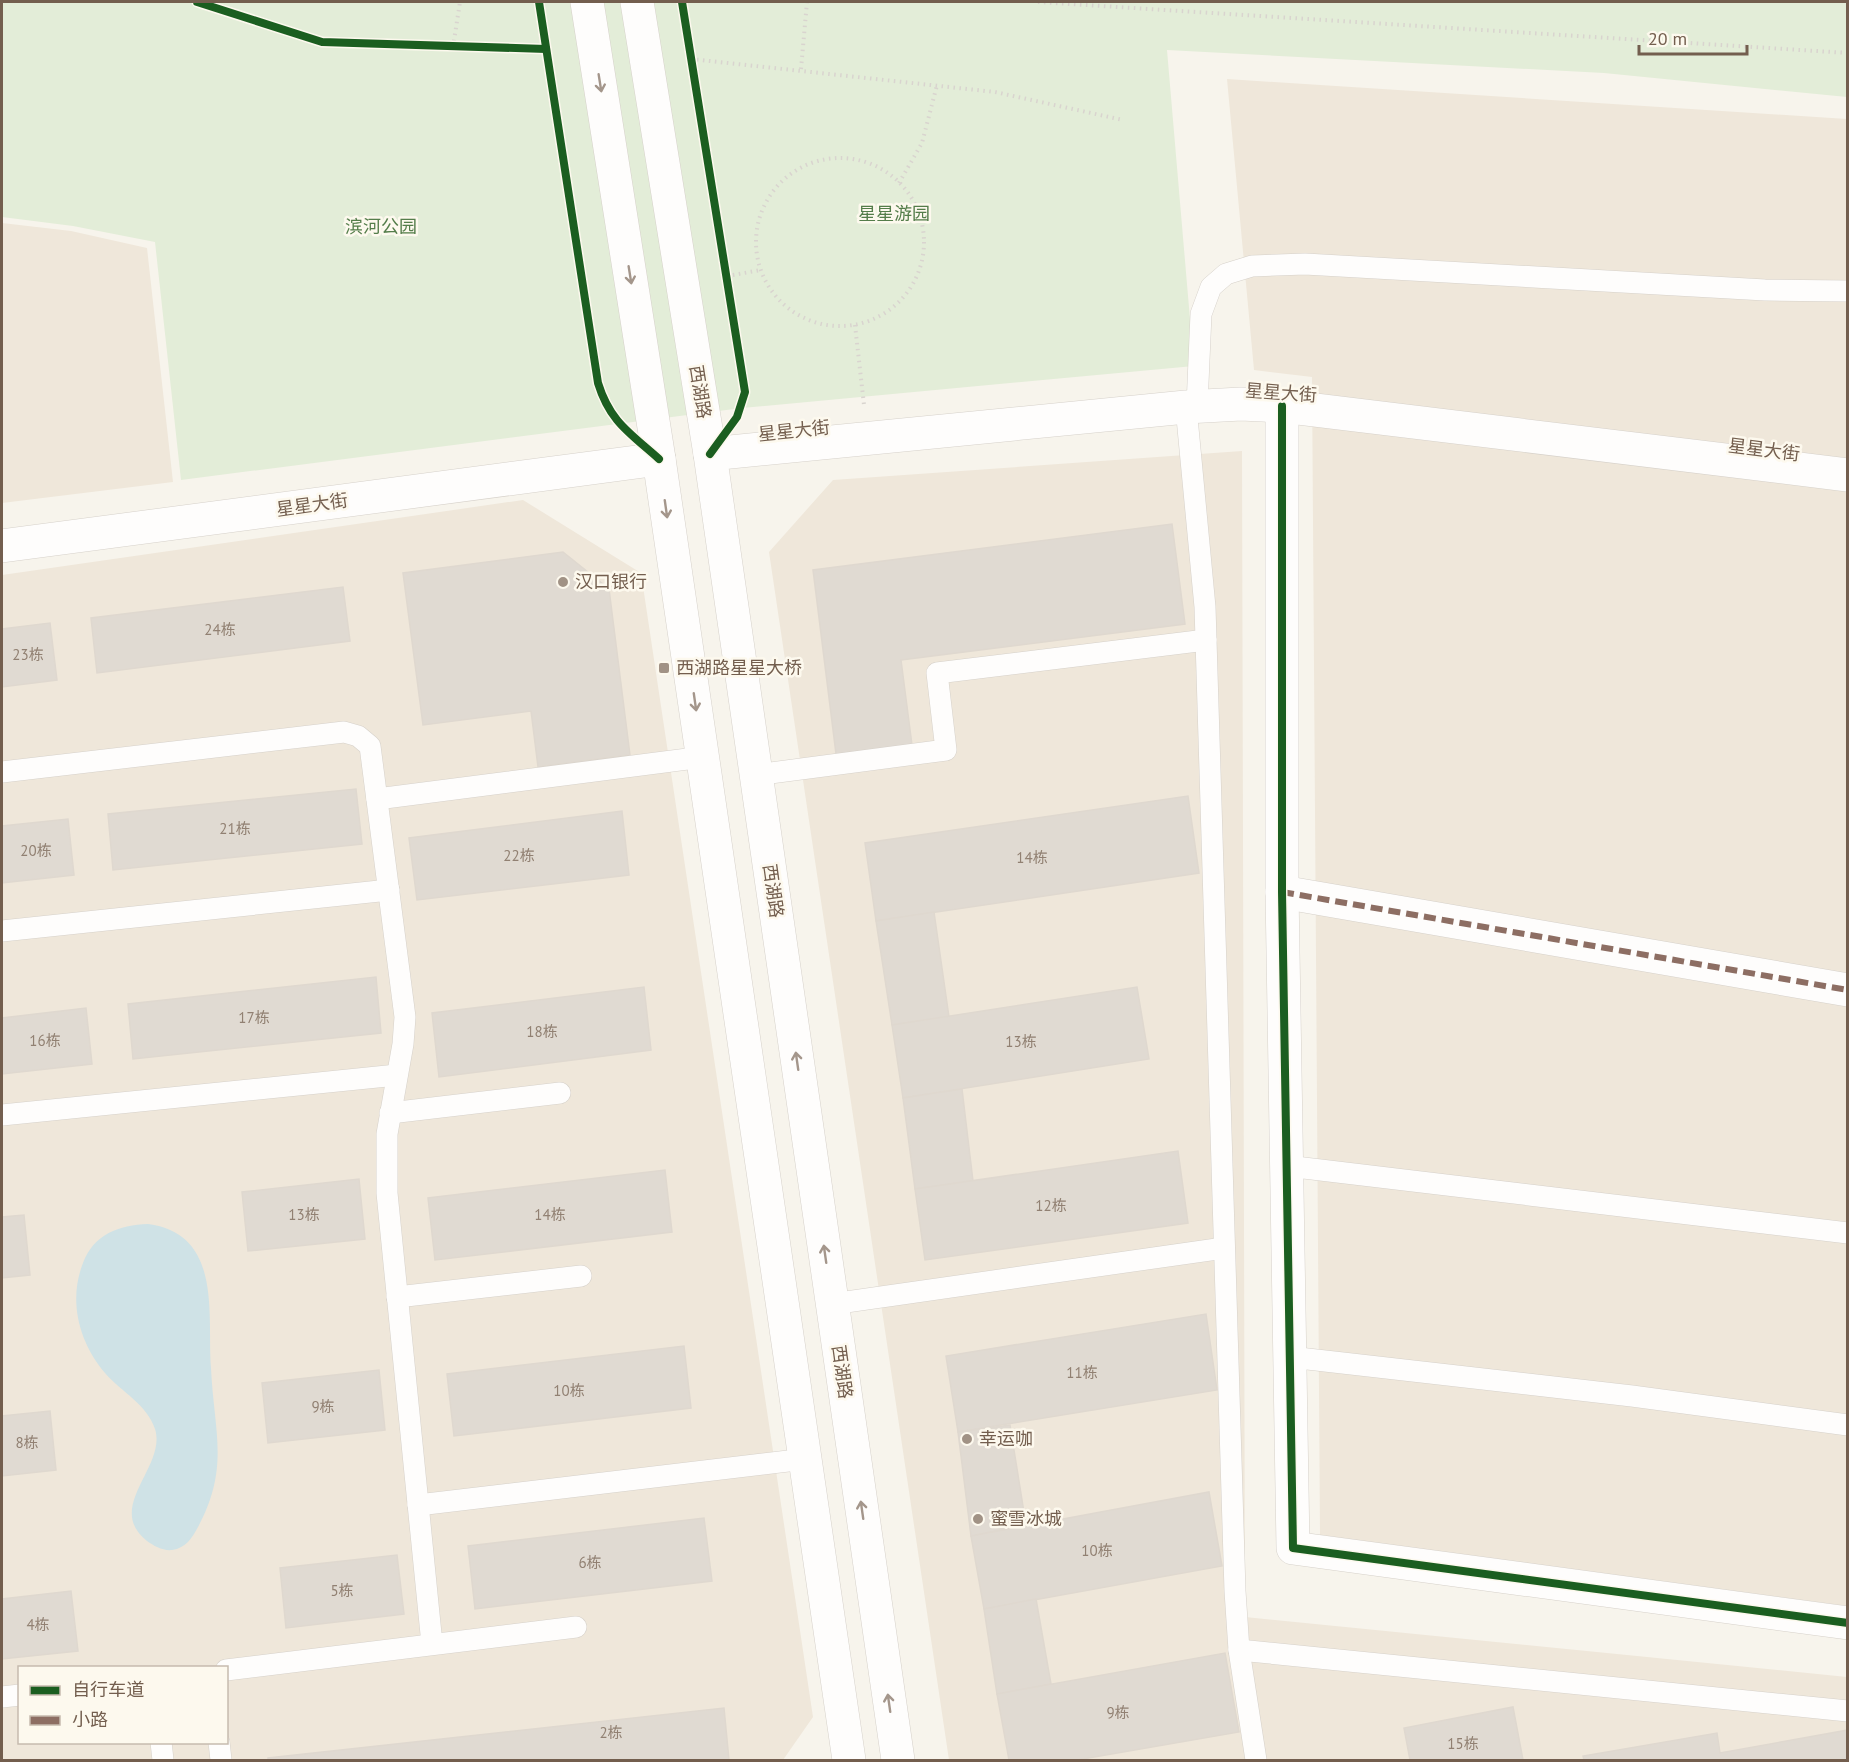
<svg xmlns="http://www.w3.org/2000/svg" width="1849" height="1762" viewBox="0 0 1849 1762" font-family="'PT Sans','Noto Sans SC',sans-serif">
<rect width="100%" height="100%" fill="#f7f4ec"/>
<g fill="#efe7da" fill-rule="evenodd">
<path d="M1227 79 1847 119V1606L1320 1535 1312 377 1254 370Z"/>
<path d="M2 223 71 231 147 248 173 482 2 503Z"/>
<path d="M1242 451 1245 1617 1847 1677V1760H949L769 552 833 480Z"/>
<path d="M523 500 641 573 813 1717 783 1760H2V575ZM20 1668H226V1742H20Z"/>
</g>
<path fill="#e3edd8" d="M2 2H1847V97L1604 73 1167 50 1194 366 742 408 181 480 155 242 73 226 2 217Z"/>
<path fill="#cfe2e6" d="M148 1224C223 1234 207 1315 211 1368 214 1432 230 1467 198 1527 192 1538 186 1548 172 1550 163 1551 154 1546 147 1541 104 1507 167 1467 155 1429 147 1404 121 1392 105 1373 79 1342 68 1301 83 1263 94 1234 119 1225 148 1224Z"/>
<g fill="#e0dad2" stroke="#dfd8cf" stroke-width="1.5">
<path d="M1172 524 1185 624 901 660 912 745 836 754 813 570Z"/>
<path d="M563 552 609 589 630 755 538 767 531 711 423 725 403 573Z"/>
<path d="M343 587 350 641 97 673 91 618Z"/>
<path d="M50 623 57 680 2 687V629Z"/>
<path d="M356 789 362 844 113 870 108 814Z"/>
<path d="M1188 796 1199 873 876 921 865 843Z"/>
<path d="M622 811 629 875 417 900 409 838Z"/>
<path d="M68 819 74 875 2 883V826Z"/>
<path d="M934 912 949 1017 892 1025 876 921Z"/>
<path d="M376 977 381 1033 133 1059 128 1004Z"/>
<path d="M644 987 651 1050 439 1077 432 1013Z"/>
<path d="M1137 987 1149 1059 903 1098 892 1025Z"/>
<path d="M86 1008 92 1064 2 1074V1018Z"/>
<path d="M962 1089 973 1181 915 1189 903 1098Z"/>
<path d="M1178 1151 1188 1223 925 1260 915 1189Z"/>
<path d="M665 1170 672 1232 435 1260 428 1198Z"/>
<path d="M359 1179 365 1239 248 1251 242 1192Z"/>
<path d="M24 1215 30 1275 2 1278V1217Z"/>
<path d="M1206 1314 1217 1390 958 1432 946 1356Z"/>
<path d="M684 1346 691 1408 454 1436 447 1374Z"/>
<path d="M379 1370 385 1430 268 1443 262 1383Z"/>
<path d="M50 1411 56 1470 2 1476V1416Z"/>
<path d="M1010 1425 1026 1525 971 1536 958 1432Z"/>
<path d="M1209 1492 1222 1566 984 1609 971 1536Z"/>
<path d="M704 1518 712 1581 475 1609 468 1546Z"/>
<path d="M397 1555 404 1614 286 1628 280 1568Z"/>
<path d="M71 1591 78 1651 2 1659V1599Z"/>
<path d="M1036 1599 1051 1684 997 1694 984 1609Z"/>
<path d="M1225 1653 1239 1732 1077 1760H1009L997 1694Z"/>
<path d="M1513 1707 1523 1760H1410L1404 1728Z"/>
<path d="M724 1708 729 1760H268V1758Z"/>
<path d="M1848 1730V1760H1584L1583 1756 1717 1733 1720 1753Z"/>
</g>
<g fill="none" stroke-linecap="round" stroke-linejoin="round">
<g stroke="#d6d1ca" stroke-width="22">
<g id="lane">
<path d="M1197 406 1201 314 1211 287 1226 274 1252 266 1305 264 1765 290 1848 291"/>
<path d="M1186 407 1205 607 1235 1591 1239 1650 1256 1760"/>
<path d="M2 772 344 732 358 736 370 746 405 1017 403 1044 387 1134V1193L432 1644"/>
<path d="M756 775 946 750 937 673 1206 640"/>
<path d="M377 799 703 757"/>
<path d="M2 931 389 890"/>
<path d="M390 1113 560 1093"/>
<path d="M2 1115 397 1075"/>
<path d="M1287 1166 1848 1233"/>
<path d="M397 1297 581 1276"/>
<path d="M832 1304 1224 1248"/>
<path d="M1290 1357 1632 1396 1848 1425"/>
<path d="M418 1505 805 1459"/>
<path d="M1239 1650 1848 1711"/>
<path d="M226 1670 576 1627"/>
<path d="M2 1697 20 1695"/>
<path d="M161 1742 163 1760"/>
<path d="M219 1742 221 1760"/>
</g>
</g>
<g stroke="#d6d1ca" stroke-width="34">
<g id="street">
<path d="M1282 406V892L1293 1548 1848 1623"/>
<path d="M710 454 1186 407 1241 404 1282 406 1848 475"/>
<path d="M2 546 659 459"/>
<path d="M1282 892 1848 990"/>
</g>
</g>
<g stroke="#d6d1ca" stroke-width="34">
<g id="secondary">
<path d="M587 2 659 459 849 1760"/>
<path d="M637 2 710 454 898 1760"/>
</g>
</g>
<g stroke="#d9d4cf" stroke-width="4" stroke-dasharray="1.5 4.5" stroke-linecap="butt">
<path d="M1038 2 1848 53"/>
<path d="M453 47 460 2"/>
<path d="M691 59 995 92 1123 120"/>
<path d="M801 69 807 2"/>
<circle cx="840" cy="242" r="84"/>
<path d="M899 183 922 143 937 85"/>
<path d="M727 276 761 270"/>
<path d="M855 325 864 405"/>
</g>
<use href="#lane" stroke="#fefdfc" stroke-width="21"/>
<use href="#street" stroke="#fefdfc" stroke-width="33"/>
<use href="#secondary" stroke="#fefdfc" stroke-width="33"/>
<path stroke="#8d6e63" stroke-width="6" stroke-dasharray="12 6" stroke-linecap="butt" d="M1282 892 1848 990"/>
<g stroke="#fdf9ee" stroke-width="11">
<g id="cycleway">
<path d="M197 2 322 42 546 49"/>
<path d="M539 2 598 383C610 422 630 433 659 459"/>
<path d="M682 2 745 392 737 417 710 454"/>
<path d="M1282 406V892L1293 1548 1848 1623"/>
</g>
</g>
<use href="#cycleway" stroke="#1b5e20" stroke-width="8"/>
</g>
<defs><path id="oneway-shaft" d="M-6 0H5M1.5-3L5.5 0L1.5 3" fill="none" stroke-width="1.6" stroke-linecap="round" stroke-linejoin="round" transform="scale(1.5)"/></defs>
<g stroke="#a4968b">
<use href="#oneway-shaft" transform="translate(600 83) rotate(81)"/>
<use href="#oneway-shaft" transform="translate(630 275) rotate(81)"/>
<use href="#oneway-shaft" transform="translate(666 509) rotate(82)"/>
<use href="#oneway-shaft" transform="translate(695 702) rotate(82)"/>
<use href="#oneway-shaft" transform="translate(797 1061) rotate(-98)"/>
<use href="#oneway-shaft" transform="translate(825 1254) rotate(-98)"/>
<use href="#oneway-shaft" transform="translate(862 1510) rotate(-98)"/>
<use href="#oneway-shaft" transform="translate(889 1703) rotate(-98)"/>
</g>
<g fill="#a19285" stroke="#fdf9ee" stroke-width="2">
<circle cx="563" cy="582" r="6"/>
<rect x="658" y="662" width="12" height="12" rx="3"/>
<circle cx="967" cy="1439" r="6"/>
<circle cx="978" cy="1519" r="6"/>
</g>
<g text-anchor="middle" stroke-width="5" stroke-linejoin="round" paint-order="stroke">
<g font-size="15" fill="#918072">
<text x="220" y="635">24栋</text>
<text x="28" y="660">23栋</text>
<text x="235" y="834">21栋</text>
<text x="36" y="856">20栋</text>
<text x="519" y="861">22栋</text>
<text x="1032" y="863">14栋</text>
<text x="254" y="1023">17栋</text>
<text x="542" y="1037">18栋</text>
<text x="45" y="1046">16栋</text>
<text x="1021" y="1047">13栋</text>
<text x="1051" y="1211">12栋</text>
<text x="304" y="1220">13栋</text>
<text x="550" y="1220">14栋</text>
<text x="1082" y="1378">11栋</text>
<text x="569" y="1396">10栋</text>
<text x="323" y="1412">9栋</text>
<text x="27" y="1448">8栋</text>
<text x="1097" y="1556">10栋</text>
<text x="590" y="1568">6栋</text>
<text x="342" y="1596">5栋</text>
<text x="38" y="1630">4栋</text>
<text x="1118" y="1718">9栋</text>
<text x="611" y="1738">2栋</text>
<text x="1463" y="1749">15栋</text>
</g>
<g font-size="18" fill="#547d4a" stroke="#fdf9ee">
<text x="894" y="220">星星游园</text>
<text x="381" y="233">滨河公园</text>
</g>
<g font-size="18" fill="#735e4e" stroke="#fdf9ee">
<text transform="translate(700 392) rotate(81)" y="6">西湖路</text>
<text transform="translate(1281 393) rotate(4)" y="6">星星大街</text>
<text transform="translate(794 431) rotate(-6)" y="6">星星大街</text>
<text transform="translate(1764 450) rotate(7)" y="6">星星大街</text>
<text transform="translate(312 505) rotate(-8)" y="6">星星大街</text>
<text transform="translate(773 891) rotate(82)" y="6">西湖路</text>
<text transform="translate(842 1372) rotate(82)" y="6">西湖路</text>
</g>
<g font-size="18" fill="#735e4e" stroke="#fdf9ee" text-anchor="start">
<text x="575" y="588">汉口银行</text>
<text x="676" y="674">西湖路星星大桥</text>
<text x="979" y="1445">幸运咖</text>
<text x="990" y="1525">蜜雪冰城</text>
</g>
</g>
<rect width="1849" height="1762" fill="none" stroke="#735e4e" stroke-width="6"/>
<rect x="18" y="1666" width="210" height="78" fill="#fdf9ee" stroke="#c6bbae" stroke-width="1.5"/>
<rect x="30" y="1686" width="30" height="9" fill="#1b5e20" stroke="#c6bbae" stroke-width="1.5"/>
<text x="72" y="1696" font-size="18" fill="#735e4e">自行车道</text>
<rect x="30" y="1716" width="30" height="9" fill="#8d6e63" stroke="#c6bbae" stroke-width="1.5"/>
<text x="72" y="1726" font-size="18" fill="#735e4e">小路</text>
<path d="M1639 45v9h108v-9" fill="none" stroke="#735e4e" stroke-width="3"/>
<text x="1648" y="45" font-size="18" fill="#735e4e" stroke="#fdf9ee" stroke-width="4.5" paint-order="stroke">20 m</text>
</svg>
